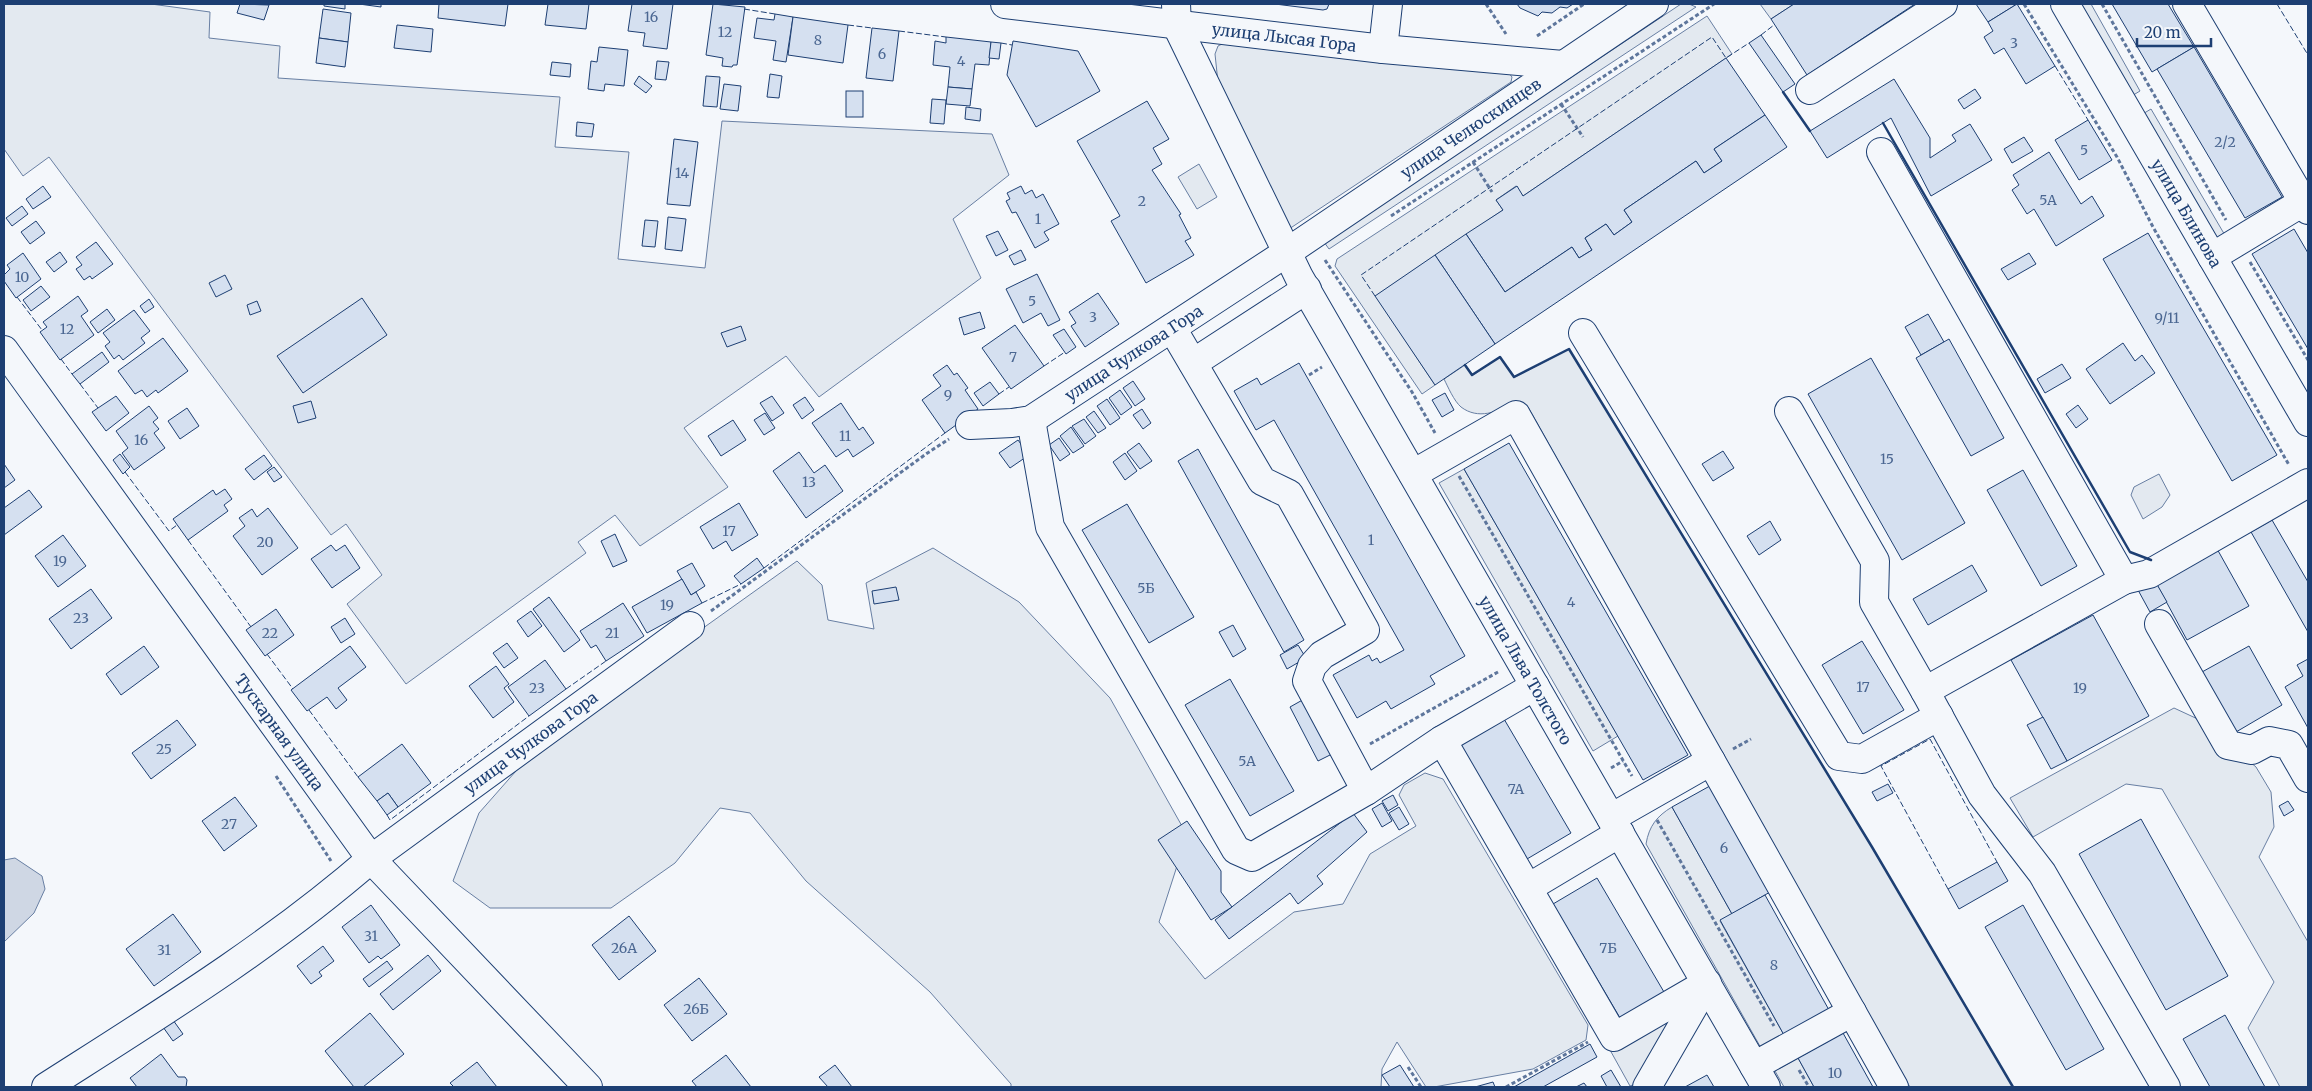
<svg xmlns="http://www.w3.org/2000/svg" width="2312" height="1091" viewBox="0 0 2312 1091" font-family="Merriweather,serif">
<rect width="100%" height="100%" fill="#f4f7fb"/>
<g fill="#e3e9f0" stroke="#687fa3">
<path d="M4 4H151L210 12 209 38 280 46 278 78 560 97 555 147 629 152 618 259 705 268 722 121 992 134 1009 175 953 219 981 278 819 397 786 356 684 428 728 487 640 546 615 515 578 542 586 553 406 684 347 604 382 575 346 524 331 535 49 157 23 176 4 149Z"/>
<path d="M1681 4H1689L1696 7 1329 249 1324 242Z"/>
<path d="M1760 4H1794L1771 19Z"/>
<path d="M2076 4H2091L2140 91 2130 97Z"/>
<path d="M1707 16 1732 54 1523 196 1516 186 1496 200 1503 210 1376 296 1435 385 1422 394 1335 266 1337 259Z"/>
<path d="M1226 42 1508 72 1512 77 1511 82 1286 231 1219 92 1215 54 1218 46Z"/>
<path d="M2151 109 2226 237 2216 243 2141 115Z"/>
<path d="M1199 164 1217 197 1197 209 1178 177Z"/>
<path d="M1569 349 1872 847 2013 1087H1910L1528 407 1513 403C1498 412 1478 420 1461 407 1454 401 1448 387 1444 379L1465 365 1473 375 1500 357 1515 377Z"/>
<path d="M1464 469 1618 736 1593 751 1439 483Z"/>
<path d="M2159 474 2170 495 2162 507 2143 519 2131 495 2134 487Z"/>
<path d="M933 548 1019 602 1110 698 1187 835 1159 922 1205 979 1294 912 1343 904 1370 854 1416 826 1399 795 1404 785 1425 773 1443 779 1588 1025 1586 1040 1533 1069 1434 1087H1426L1397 1042 1382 1069 1381 1087H1011V1084L930 992 806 881 750 813 720 808 675 863 611 908H490L453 881 479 813 538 746 797 561 822 585 828 620 874 629 866 583Z"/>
<path d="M2174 708 2202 721 2256 767 2271 792 2274 827 2259 857 2308 942V1087H2280L2248 1028 2274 982 2162 789 2126 784 2033 837 2010 798Z"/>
<path d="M1672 807 1732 914 1720 921 1784 1035 1761 1048 1646 844C1649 826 1657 816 1672 807Z"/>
<path d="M1666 1017 1672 1020 1638 1083 1630 1086 1610 1050Z"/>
<path d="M1798 1058 1814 1087H1784L1775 1071Z"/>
</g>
<path fill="#cfd7e4" stroke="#687fa3" d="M15 858 42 876 45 889 34 913 4 942V860Z"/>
<g fill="#d5e0f0" stroke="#1d3f73">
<path d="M240 4 269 5 264 20 237 13Z"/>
<path d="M324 4H345V9L324 6Z"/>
<path d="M359 4H381V7Z"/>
<path d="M439 4H508L505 26 438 18Z"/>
<path d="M548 4H589L586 29 545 25Z"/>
<path d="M632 4H673L667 49 643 46 645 33 628 31Z"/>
<path d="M713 4 745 7 737 65H733L732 67 722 66 723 58 706 55Z"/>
<path d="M1275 4H1329L1327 9 1323 10Z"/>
<path d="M1517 4H1573L1567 8 1560 7 1552 13 1542 12 1538 16 1520 8Z"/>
<path d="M1794 4H1915L1807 75 1771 19Z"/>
<path d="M1976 4H2017L1988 22Z"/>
<path d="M2017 4 2055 66 2026 84 2004 48 1994 54 1984 37 1993 31 1988 22Z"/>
<path d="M2112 4H2168L2194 47 2152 72Z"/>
<path d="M323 9 351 13 348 42 319 38Z"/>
<path d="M775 14 793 17 786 62 773 60 776 41 754 38 757 18 774 20Z"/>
<path d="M793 17 848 25 843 63 788 55Z"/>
<path d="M397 25 433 29 431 52 394 48Z"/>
<path d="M872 28 899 31 893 81 866 78Z"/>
<path d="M1761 35 1795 84 1783 92 1749 43Z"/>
<path d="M946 37 991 42 989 65 975 64 972 89 948 87 950 67 933 65 935 41 946 43Z"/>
<path d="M319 38 348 42 345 67 316 63Z"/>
<path d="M1013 41 1078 51 1100 91 1036 127 1007 75Z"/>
<path d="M991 42 1001 43 999 59 989 58Z"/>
<path d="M599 47 628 50 624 86 605 84 604 91 588 89 591 61 597 62Z"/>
<path d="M2194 47 2282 197 2245 218 2157 69Z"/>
<path d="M1726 58 1765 115 1714 149 1722 161 1704 173 1696 161 1624 210 1632 222 1614 235 1606 224 1585 238 1592 250 1579 258 1572 247 1505 292 1466 234 1503 210 1496 200 1517 186 1523 196Z"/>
<path d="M657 61 669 62 666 80 655 79Z"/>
<path d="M552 62 571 64 570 77 550 75Z"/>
<path d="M770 74 782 76 779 98 767 97Z"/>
<path d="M639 76 652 86 646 93 634 84Z"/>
<path d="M706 76 720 77 717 107 703 106Z"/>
<path d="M1894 79 1930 138V158L1956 141 1952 135 1970 124 1992 160 1931 196 1891 118 1827 158 1810 131Z"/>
<path d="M724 84 741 86 738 111 720 109Z"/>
<path d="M948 87 972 89 970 106 946 104Z"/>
<path d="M1975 89 1981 98 1964 109 1958 100Z"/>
<rect x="846" y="91" width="17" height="26"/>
<path d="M932 99 946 100 944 124 930 123Z"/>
<path d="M1147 101 1169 139 1153 148 1162 164 1152 170 1181 214 1179 215 1191 238 1185 241 1194 255 1146 283 1111 221 1120 216 1077 141Z"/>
<path d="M966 107 981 109 980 121 965 119Z"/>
<path d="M1765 115 1787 147 1495 344 1435 255 1466 234 1505 292 1572 247 1579 258 1592 250 1585 238 1606 224 1614 235 1632 222 1624 210 1696 161 1704 173 1722 161 1714 149Z"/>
<path d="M2088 120 2112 160 2079 180 2055 140Z"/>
<path d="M577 122 594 124 592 137 576 136Z"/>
<path d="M2024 137 2033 151 2012 163 2004 149Z"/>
<path d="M674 139 698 142 690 206 667 204Z"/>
<path d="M2049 152 2081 204 2092 196 2104 216 2056 246 2034 209 2027 214 2012 190 2019 185 2013 175Z"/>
<path d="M43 186 51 197 33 209 26 199Z"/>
<path d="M1021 186 1025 194 1032 190 1036 198 1043 194 1059 224 1044 232 1049 240 1035 248 1016 212 1012 213 1006 201 1010 199 1007 193Z"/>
<path d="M22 206 28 214 12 226 6 218Z"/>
<path d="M668 217 686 219 682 251 665 249Z"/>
<path d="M645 220 658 221 655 247 642 246Z"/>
<path d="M36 221 45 233 30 244 21 232Z"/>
<path d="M2294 229 2308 253V349L2252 254Z"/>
<path d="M998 231 1008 250 996 256 986 236Z"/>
<path d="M2148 233 2277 455 2232 481 2103 259Z"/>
<path d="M96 242 113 264 92 279 90 276 84 280 76 269 82 265 76 257Z"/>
<path d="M1021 250 1026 260 1014 265 1009 256Z"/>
<path d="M60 252 67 262 54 272 46 262Z"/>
<path d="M23 253 41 279 16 298 4 281V275L10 269 7 265Z"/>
<path d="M2029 253 2036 264 2008 280 2001 269Z"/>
<path d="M1435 255 1495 344 1435 385 1375 296Z"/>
<path d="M1037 274 1060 320 1048 326 1041 313 1023 323 1006 289Z"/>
<path d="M225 275 232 289 216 297 209 283Z"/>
<path d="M41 286 50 297 31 311 23 300Z"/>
<path d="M1098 293 1119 324 1085 347 1071 326 1076 323 1069 312Z"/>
<path d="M78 296 88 311 81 316 94 335 60 360 40 332 47 327 43 322Z"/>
<path d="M362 298 387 335 303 393 277 356Z"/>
<path d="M149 299 154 307 145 313 140 306Z"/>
<path d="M257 301 261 311 250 315 247 305Z"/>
<path d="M107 309 115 320 98 333 90 322Z"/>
<path d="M134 310 150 331 141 338 145 343 123 360 119 355 114 359 105 346 110 342 103 333Z"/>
<path d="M980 312 985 328 964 335 959 318Z"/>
<path d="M1928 314 1944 342 1921 355 1905 327Z"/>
<path d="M1015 325 1044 366 1011 389 982 348Z"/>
<path d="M741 326 746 340 727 347 721 333Z"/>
<path d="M1064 329 1076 347 1066 354 1053 335Z"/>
<path d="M163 338 188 371 158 393 156 390 147 397 142 390 135 394 118 371Z"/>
<path d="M1949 339 2004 438 1971 456 1916 358Z"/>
<path d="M2123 343 2135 361 2142 355 2155 373 2110 404 2086 369Z"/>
<path d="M102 352 109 362 80 384 72 374Z"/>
<path d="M1871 358 1965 523 1902 560 1808 394Z"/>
<path d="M1299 363 1465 656 1430 676 1435 684 1391 709 1386 701 1357 718 1333 675 1369 655 1372 661 1377 658 1380 663 1404 650 1274 420 1256 430 1234 391 1257 378 1261 385Z"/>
<path d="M2062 364 2071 378 2045 393 2037 379Z"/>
<path d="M947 365 954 375 957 373 968 388 965 390 978 409 945 433 922 400 941 386 933 375Z"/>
<path d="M1133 381 1145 399 1135 406 1123 388Z"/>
<path d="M990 382 999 394 983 406 974 393Z"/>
<path d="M1120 390 1132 407 1121 415 1109 398Z"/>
<path d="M1445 393 1454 410 1442 417 1432 400Z"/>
<path d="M116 396 129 413 106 431 92 412Z"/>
<path d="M772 396 784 413 772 421 760 403Z"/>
<path d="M805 397 814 410 802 419 793 405Z"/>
<path d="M1107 399 1120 418 1110 425 1097 406Z"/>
<path d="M311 401 316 418 298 423 293 406Z"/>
<path d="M841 403 859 430 863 427 874 443 853 457 848 449 836 457 812 423Z"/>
<path d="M2078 405 2088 419 2076 428 2066 414Z"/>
<path d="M149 406 158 418 153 422 159 429 154 433 165 448 134 470 122 453 128 448 116 431Z"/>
<path d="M187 408 199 426 180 439 168 421Z"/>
<path d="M1142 409 1151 423 1143 429 1133 415Z"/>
<path d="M1094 411 1106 428 1098 433 1086 417Z"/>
<path d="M765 413 775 428 764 435 754 420Z"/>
<path d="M1084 419 1096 436 1085 444 1072 426Z"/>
<path d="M733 420 746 440 721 456 708 436Z"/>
<path d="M1071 427 1084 446 1073 453 1060 436Z"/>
<path d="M1059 438 1070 454 1060 461 1049 445Z"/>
<path d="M1018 440 1029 455 1010 468 999 453Z"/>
<path d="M1139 443 1152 461 1140 469 1127 452Z"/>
<path d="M1509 443 1688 755 1643 780 1464 469Z"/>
<path d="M1198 449 1304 640 1284 652 1178 461Z"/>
<path d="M1723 451 1734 468 1713 481 1702 464Z"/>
<path d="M799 452 814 473 825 465 843 491 806 518 773 471Z"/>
<path d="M1125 453 1137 471 1125 480 1113 462Z"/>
<path d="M120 454 130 467 123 474 113 460Z"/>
<path d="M264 455 272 466 254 480 245 469Z"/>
<path d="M4 464 15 480 4 488Z"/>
<path d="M274 467 282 477 274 482 267 472Z"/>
<path d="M2023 470 2077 566 2041 586 1987 490Z"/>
<path d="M225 489 232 499 224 505 228 511 188 540 173 519 213 490 216 495Z"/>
<path d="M29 490 42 507 4 535V508Z"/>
<path d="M739 503 758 535 732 551 726 541 713 549 700 527Z"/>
<path d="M1127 504 1194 617 1149 643 1082 530Z"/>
<path d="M268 508 298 548 262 575 233 536 245 526 239 518 252 509 257 517Z"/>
<path d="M2272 520 2308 582V632L2251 532Z"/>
<path d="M1770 521 1781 540 1759 555 1747 536Z"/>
<path d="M615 534 627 561 613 567 601 541Z"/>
<path d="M63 535 86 566 58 587 35 556Z"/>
<path d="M331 545 336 551 345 545 360 568 332 588 311 559Z"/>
<path d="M2216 547 2249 606 2187 640 2155 581Z"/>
<path d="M757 558 764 568 741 584 734 576Z"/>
<path d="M692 563 705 586 691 595 677 571Z"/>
<path d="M1972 565 1987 591 1928 625 1913 599Z"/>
<path d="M682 579 691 595 696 592 702 603 647 633 632 607Z"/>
<path d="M2155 581 2167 602 2150 612 2138 590Z"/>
<path d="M896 587 899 600 874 604 872 591Z"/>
<path d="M91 589 112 618 71 649 49 619Z"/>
<path d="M549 597 580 640 564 652 533 609Z"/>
<path d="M623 603 644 636 606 661 596 645 591 648 580 631Z"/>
<path d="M276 609 294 635 265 656 246 630Z"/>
<path d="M531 611 542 626 528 637 517 621Z"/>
<path d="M2093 615 2149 716 2067 761 2011 660Z"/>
<path d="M345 618 355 634 341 643 331 627Z"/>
<path d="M1233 625 1246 649 1233 657 1219 632Z"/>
<path d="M1862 641 1904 710 1863 734 1822 665Z"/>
<path d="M507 643 518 658 504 668 493 653Z"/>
<path d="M1298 645 1306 658 1287 669 1280 655Z"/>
<path d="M144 646 159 667 121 695 106 674Z"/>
<path d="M350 646 366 667 338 688 347 700 336 709 327 697 307 711 291 690Z"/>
<path d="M2249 646 2282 705 2236 732 2202 672Z"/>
<path d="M2308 659V728L2285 687 2303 676 2297 665Z"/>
<path d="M545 660 566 689 529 716 508 687Z"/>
<path d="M496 666 509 684 504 688 514 702 493 718 469 686Z"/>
<path d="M1230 679 1294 791 1250 816 1185 705Z"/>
<path d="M1306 698 1334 753 1318 761 1290 707Z"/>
<path d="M2043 717 2067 761 2051 769 2027 725Z"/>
<path d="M1504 719 1571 833 1527 859 1460 745Z"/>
<path d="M177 720 196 745 151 779 132 753Z"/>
<path d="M402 744 431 783 398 807 388 793 377 801 358 777Z"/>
<path d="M1717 782 1777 888 1732 914 1672 807Z"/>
<path d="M1888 784 1893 793 1877 801 1872 792Z"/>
<path d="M388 793 398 807 387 815 377 801Z"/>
<path d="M1393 795 1398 805 1388 811 1382 801Z"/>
<path d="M235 797 257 826 224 851 202 821Z"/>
<path d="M2288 801 2294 810 2284 816 2279 806Z"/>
<path d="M1382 803 1392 821 1382 827 1372 809Z"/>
<path d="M1399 807 1409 824 1399 830 1389 813Z"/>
<path d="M1353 813 1367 832 1317 876 1323 884 1298 904 1290 893 1229 939 1215 920Z"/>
<path d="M2141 819 2228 976 2166 1010 2079 854Z"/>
<path d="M1187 821 1221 871V892L1232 907 1211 920 1158 840Z"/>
<path d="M1997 862 2008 881 1959 909 1948 889Z"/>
<path d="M1597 878 1664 992 1620 1018 1553 904Z"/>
<path d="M1765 895 1829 1010 1784 1035 1720 920Z"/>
<path d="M371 905 400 945 381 959 378 956 369 963 342 927Z"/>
<path d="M2023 905 2104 1049 2066 1070 1985 927Z"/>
<path d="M173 914 201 952 154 986 126 949Z"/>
<path d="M629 916 656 951 619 980 592 945Z"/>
<path d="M323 946 334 961 319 972 322 976 311 984 297 966Z"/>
<path d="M428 955 441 971 393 1010 380 994Z"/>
<path d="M387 961 393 969 369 987 363 979Z"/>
<path d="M699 978 727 1014 692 1041 664 1005Z"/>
<path d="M370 1013 404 1054 363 1087H354L325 1051Z"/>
<path d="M2225 1015 2265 1087H2210L2183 1039Z"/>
<path d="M173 1020 183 1034 173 1041 163 1027Z"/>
<path d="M1843 1033 1873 1087H1814L1798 1058Z"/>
<path d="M1590 1044 1597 1057 1543 1087H1514Z"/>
<path d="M161 1054 178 1077H185L187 1080 186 1087H137L130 1078Z"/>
<path d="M726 1055 751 1087H697L692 1081Z"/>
<path d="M477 1062 497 1087H454L450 1083Z"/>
<path d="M835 1065 852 1087H828L819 1077Z"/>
<path d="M1400 1065 1414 1087H1390L1382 1075Z"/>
<path d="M1611 1070 1621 1087H1607L1601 1076Z"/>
<path d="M1707 1075 1714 1087H1685Z"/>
<path d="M1493 1082 1495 1087H1475Z"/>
<path d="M1584 1083 1587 1087H1576Z"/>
</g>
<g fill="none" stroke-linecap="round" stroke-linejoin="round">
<g stroke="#1d3f73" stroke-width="30">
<g id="minor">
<path id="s1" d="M1005 4 1383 49 1563 65"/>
<path id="s2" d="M1176 4 1177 26 1299 277 1766 1087"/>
<path id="s3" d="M2065 4 2308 422"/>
<path d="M2187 4 2308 210"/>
<path d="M1383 49 1388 4"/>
<path d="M1810 90 1943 4"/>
<path d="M1881 152 2124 580 1925 691 1982 795 2042 873 2166 1087"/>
<path d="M2212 257 2308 199"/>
<path d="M1172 328 1262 481 1289 494 1365 630 1322 655 1312 666 1307 681 1366 791"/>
<path d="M1583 333 1839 756 1862 759 1939 716"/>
<path id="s4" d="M4 350 371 859 588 1087"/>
<path d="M1193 363 1307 289"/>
<path d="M1789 411 1875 561 1874 602 1925 691"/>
<path d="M1031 420 1050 527 1236 850 1252 857 1366 791 1442 740 1535 686"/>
<path id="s5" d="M970 425 1012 423 1031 420 1286 253 1654 4"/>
<path d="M1413 474 1516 415 1711 761 1611 818"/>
<path d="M2124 580 2149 574 2308 483"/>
<path d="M2159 624 2228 745 2252 750 2269 741 2289 745 2308 778"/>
<path d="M1442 740 1614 1037 1707 983 1647 1087"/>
<path d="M1711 761 1894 1087"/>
<path d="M1528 888 1620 833"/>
<path d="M1754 1066 1852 1012"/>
<path id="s6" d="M46 1087C157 1016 271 946 371 859L690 626"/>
</g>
</g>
<g stroke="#5e769c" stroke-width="3" stroke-dasharray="4 2.5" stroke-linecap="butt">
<path d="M1486 4 1506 34"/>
<path d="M2024 4 2117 157 2153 227 2289 465"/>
<path d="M2102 4 2226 220"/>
<path d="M1537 36 1584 4"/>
<path d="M1561 104 1583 137"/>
<path d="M1473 162 1492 192"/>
<path d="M1391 216 1714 4"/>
<path d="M1325 260 1412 392 1435 433"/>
<path d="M2250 262 2308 360"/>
<path d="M1309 375 1322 367"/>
<path d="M1459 476 1632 776"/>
<path d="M711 611 926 454 949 439"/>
<path d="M1370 744 1498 672"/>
<path d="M1733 749 1751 739"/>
<path d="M1611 768 1623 761"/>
<path d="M276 776 331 861"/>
<path d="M1657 820 1774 1026"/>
<path d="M1408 1067 1421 1087"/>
<path d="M1799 1070 1809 1087"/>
<path d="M1506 1087 1588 1042"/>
</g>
<use href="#minor" stroke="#f4f7fb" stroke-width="28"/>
<g stroke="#1d3f73" stroke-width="1" stroke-dasharray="6 2.5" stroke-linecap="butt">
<path d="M2277 4 2308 55"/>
<path d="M744 9 775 14"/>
<path d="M848 25 872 28"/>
<path d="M899 31 946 37"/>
<path d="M1761 35 1774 25"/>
<path d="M1001 43 1012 45"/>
<path d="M2055 66 2088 120"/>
<path d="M1375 296 1361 275 1712 37 1726 58 1749 43"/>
<path d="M17 297 42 330"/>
<path d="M61 359 72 374"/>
<path d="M1044 366 1065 352"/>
<path d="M80 384 98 408"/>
<path d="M999 394 1009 387"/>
<path d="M125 472 169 531 177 525"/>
<path d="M188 540 251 627"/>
<path d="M764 568 945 433"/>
<path d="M702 603 741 584"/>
<path d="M267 654 293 689"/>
<path d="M566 689 606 661"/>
<path d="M309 710 358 777"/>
<path d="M387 815 390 820 529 716"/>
<path d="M1948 889 1881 766 1930 739 1997 862"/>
</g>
<g stroke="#1d3f73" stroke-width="2.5">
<path d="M1783 92 1810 131"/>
<path d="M1883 123 2130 552 2151 560"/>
<path d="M1465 365 1472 375 1500 357 1514 377 1569 349 1872 847 2013 1087"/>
</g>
</g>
<g text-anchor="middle" stroke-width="4" stroke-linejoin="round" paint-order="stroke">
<g font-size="14" fill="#4b6792">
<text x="651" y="22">16</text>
<text x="725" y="37">12</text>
<text x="818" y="45">8</text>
<text x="2014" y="48">3</text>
<text x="882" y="59">6</text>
<text x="961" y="66">4</text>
<text x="2225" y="147">2/2</text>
<text x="2084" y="155">5</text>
<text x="682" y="178">14</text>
<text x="2048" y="205">5А</text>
<text x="1142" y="206">2</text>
<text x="1038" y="224">1</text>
<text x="22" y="282">10</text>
<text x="1032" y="306">5</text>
<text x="1093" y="322">3</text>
<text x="2167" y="323">9/11</text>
<text x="67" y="334">12</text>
<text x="1013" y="362">7</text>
<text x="948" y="400">9</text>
<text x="845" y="441">11</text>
<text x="141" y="445">16</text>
<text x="1887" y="464">15</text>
<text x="809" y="487">13</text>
<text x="729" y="536">17</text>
<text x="1371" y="545">1</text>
<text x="265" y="547">20</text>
<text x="60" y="566">19</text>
<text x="1146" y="593">5Б</text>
<text x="1571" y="607">4</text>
<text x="667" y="610">19</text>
<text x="81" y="623">23</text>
<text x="270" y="638">22</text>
<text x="612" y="638">21</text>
<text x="1863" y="692">17</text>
<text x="537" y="693">23</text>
<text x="2080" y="693">19</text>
<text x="164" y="754">25</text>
<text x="1247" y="766">5А</text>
<text x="1516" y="794">7А</text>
<text x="229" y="829">27</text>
<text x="1724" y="853">6</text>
<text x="371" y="941">31</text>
<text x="624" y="953">26А</text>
<text x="1608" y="953">7Б</text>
<text x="164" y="955">31</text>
<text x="1774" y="970">8</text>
<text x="696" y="1014">26Б</text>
<text x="1835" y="1078">10</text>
</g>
<g font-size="16" fill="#1d3f73" stroke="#f4f7fb">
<text dy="6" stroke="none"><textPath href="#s1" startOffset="281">улица Лысая Гора</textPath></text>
<text dy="6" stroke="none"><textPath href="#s5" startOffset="589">улица Челюскинцев</textPath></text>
<text dy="6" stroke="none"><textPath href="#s3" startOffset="242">улица Блинова</textPath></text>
<text dy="6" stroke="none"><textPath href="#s5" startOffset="184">улица Чулкова Гора</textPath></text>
<text dy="6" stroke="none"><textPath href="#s2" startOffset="755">улица Льва Толстого</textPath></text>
<text dy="6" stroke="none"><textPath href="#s4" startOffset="471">Тускарная улица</textPath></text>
<text dy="6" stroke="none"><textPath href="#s6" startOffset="595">улица Чулкова Гора</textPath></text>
</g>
</g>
<rect width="2312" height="1091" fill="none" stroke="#1d3f73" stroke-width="10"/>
<path d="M2137 38v8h74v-8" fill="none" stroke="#1d3f73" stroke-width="2.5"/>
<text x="2144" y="38" font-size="15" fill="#1d3f73" stroke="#f4f7fb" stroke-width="4" paint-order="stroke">20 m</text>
</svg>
